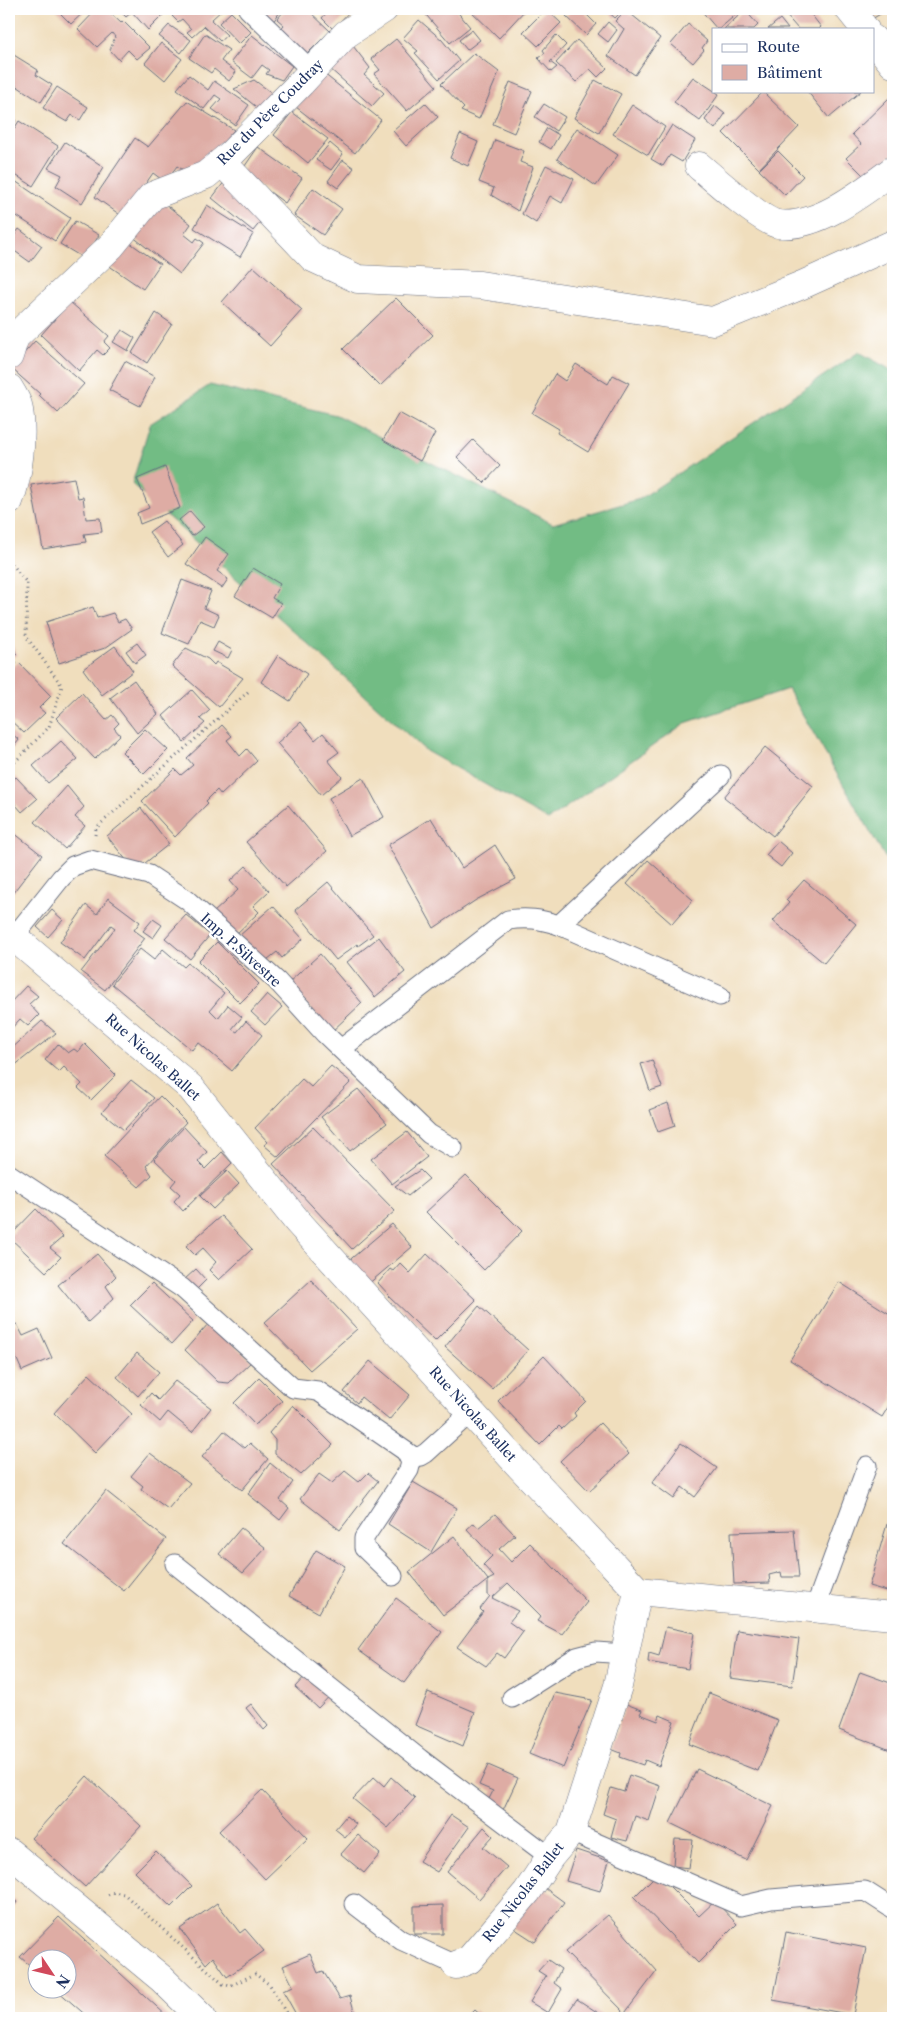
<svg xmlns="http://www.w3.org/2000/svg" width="902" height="2027" viewBox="0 0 902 2027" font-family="'Libre Caslon Text',serif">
<rect width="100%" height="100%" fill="#fff"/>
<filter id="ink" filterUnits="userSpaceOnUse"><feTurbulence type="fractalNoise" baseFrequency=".02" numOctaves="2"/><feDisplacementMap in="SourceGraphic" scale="10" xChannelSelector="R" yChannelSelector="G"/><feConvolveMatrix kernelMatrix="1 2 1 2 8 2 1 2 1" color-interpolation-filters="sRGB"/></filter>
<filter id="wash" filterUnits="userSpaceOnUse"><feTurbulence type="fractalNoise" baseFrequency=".0096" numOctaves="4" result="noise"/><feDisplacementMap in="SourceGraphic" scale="20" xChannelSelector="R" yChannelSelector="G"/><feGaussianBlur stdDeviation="1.12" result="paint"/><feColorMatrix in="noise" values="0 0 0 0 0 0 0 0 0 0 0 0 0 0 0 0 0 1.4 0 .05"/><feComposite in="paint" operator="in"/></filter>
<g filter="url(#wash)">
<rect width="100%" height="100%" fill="#f0debd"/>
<path fill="#72bc84" stroke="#467671" d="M859 352 893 371V871L788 689 685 723 548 820 426 751 132 484 150 424 210 385 336 415 553 524 640 499Z"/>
<g id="blocks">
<g fill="#deaca4">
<path d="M56 9H87L71 24Z"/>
<path d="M97 9H106L121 23 123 21 150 48 137 59 128 50 119 60 110 50 115 37 112 33 97 47 78 29Z"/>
<path d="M118 9H161L165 13 148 30 132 12 126 17Z"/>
<path d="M180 9H223L211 20 227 35 220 41 204 26 192 37 187 32 191 29 182 19 178 22 172 16Z"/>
<path d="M266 9H282L273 22 263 15Z"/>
<path d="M286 9H307L330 31 304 57 277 33 284 25 277 19Z"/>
<path d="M326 9H352L333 29 322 18 328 11Z"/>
<path d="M421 9H455L470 27 450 43Z"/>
<path d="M469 9H526L499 38Z"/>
<path d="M546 9 561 23 538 46 523 32Z"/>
<path d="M572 9H581L596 24 586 35 566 16Z"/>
<path d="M605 9H624L615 18Z"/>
<path d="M700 9H737L739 12 719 29H717Z"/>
<path d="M792 9H807L821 27 819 29H798L785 14Z"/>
<path d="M863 9H889L870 20Z"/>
<path d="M626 10 660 38 635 75 608 56 624 29 615 21Z"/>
<path d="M745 10 758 25 754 29H724Z"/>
<path d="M231 12 251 32 239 44 219 23Z"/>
<path d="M780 19 788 29H768Z"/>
<path d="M419 20 442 40 459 61 439 79 415 53 418 51 403 38Z"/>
<path d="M608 22 617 30 608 42 598 34Z"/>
<path d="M688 24 707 41 702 48 704 50 693 63 671 44Z"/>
<path d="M169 25 191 40 181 53 159 36Z"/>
<path d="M472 30 480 40 467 50 459 40Z"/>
<path d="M205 34 229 50 221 61 236 72 229 81 214 69 211 73 189 58Z"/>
<path d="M252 35 292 66 282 80 266 74 269 70 262 65 252 78 231 62Z"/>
<path d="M556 35 566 45 550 62 557 67 551 72 538 58 545 53 543 50Z"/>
<path d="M396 39 436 86 407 111 374 74 380 70 371 59Z"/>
<path d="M577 40 607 68 598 77 590 69 576 82 556 63Z"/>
<path d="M350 42 370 68 364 75 384 93 372 106 329 68Z"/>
<path d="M161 43 182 59 165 80 145 63Z"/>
<path d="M9 52 38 70 36 75 52 85 41 102 9 81Z"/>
<path d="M474 53 499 72 479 119 461 111 464 108 441 84Z"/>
<path d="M323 73 381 120 355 153 296 107Z"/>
<path d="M189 75 208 90 214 81 249 105 235 125 212 109 221 99 215 95 204 109 177 89Z"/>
<path d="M693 77 719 94 700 121 674 102Z"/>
<path d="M254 80 272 93 260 110 234 89Z"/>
<path d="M595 80 621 94 599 133 574 118Z"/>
<path d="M510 82 532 91 514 133 493 124Z"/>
<path d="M57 87 88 107 80 120 72 115 67 122 43 108Z"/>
<path d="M807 91H861L829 118Z"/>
<path d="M763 92 799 127 759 169 723 133Z"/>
<path d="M889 98 893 102V153L866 178 846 158 861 144 852 134Z"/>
<path d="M187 101 234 130 193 176 177 166 165 182 153 173 123 217 95 197 135 138 148 147Z"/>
<path d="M425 103 438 117 406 146 393 131Z"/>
<path d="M544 104 565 117 556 131 535 117Z"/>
<path d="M632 105 665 127 648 155 613 134Z"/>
<path d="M715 106 725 114 715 129 705 120Z"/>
<path d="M292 112 328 139 308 163 274 135Z"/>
<path d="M9 115 16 120 9 131Z"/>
<path d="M19 121 58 146 33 186 9 171V137Z"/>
<path d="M672 125 695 140 682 162 670 155 663 166 651 159Z"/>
<path d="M547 128 559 135 551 149 539 142Z"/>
<path d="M577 128 618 155 596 186 557 159Z"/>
<path d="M460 134 478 142 468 166 450 158Z"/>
<path d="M495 140 524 151 520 162 533 167 518 211 491 195 494 188 479 182Z"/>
<path d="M65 142 104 167 82 203 56 186 62 175 48 168Z"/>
<path d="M330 143 343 154 331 170 316 160Z"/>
<path d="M258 147 302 178 285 203 267 190 238 176Z"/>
<path d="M778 151 803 176 785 195 759 170Z"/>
<path d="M343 160 354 168 338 188 328 181Z"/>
<path d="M546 165 574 179 562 203 550 196 536 223 522 214Z"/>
<path d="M9 177 70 218 55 241 9 211Z"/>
<path d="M225 181 266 215 253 231 212 198Z"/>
<path d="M313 188 342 209 323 235 294 215Z"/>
<path d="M160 200 191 224 184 234 194 242 197 238 204 243 180 274 132 236Z"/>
<path d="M207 205 253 234 240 257 194 228Z"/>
<path d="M75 221 99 235 85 259 60 244Z"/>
<path d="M19 229 42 246 30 262 9 247V239L11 240Z"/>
<path d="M126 240 160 264 143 289 108 265Z"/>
<path d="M253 266 302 310 270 346 222 302Z"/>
<path d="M396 298 433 335 380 386 343 349Z"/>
<path d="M70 302 109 336 104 342 110 348 103 355 97 350 79 371 41 335Z"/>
<path d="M156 313 172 324 147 363 132 353Z"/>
<path d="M122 330 135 338 128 351 113 342Z"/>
<path d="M35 341 84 384 58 413 39 395 40 394 11 368Z"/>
<path d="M125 361 155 377 140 406 109 390Z"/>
<path d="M576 364 608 384 613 375 629 383 588 452 557 433 559 429 532 413 555 374 565 381Z"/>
<path d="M399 413 435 433 420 461 383 440Z"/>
<path d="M473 440 500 466 484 483 457 457Z"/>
<path d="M165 467 180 508 140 524 137 513 149 508 137 479Z"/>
<path d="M74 478 78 498 83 497 86 519 100 518 102 532 84 534 86 542 43 549 31 485Z"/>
<path d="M190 511 204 527 192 536 179 520Z"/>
<path d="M164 521 183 545 168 557 149 532Z"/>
<path d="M205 537 229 554 217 571 228 579 222 588 186 564Z"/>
<path d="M253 568 280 584 272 598 281 603 272 618 235 596Z"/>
<path d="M182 580 211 591 204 608 219 615 214 626 200 620 189 644 162 633Z"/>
<path d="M93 607 97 618 113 613 118 622 125 619 132 629 105 648 59 663 46 622Z"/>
<path d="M9 639 17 655 9 659Z"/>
<path d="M218 642 232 650 228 658 213 651Z"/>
<path d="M137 643 146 655 135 663 126 651Z"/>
<path d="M115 646 133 671 102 695 83 669Z"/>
<path d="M186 648 208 659 214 665 216 662 243 678 219 707 172 666Z"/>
<path d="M278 655 307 674 290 701 261 682Z"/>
<path d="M18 662 51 696 39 708 45 713 24 733 9 719V671Z"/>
<path d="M134 680 158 714 137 733 110 698Z"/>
<path d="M192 690 210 710 200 719 205 723 184 742 163 716Z"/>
<path d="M82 693 106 720 112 715 119 723 114 728 120 735 95 759 56 718Z"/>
<path d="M301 722 315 740 323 733 339 752 328 760 342 777 321 795 277 743Z"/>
<path d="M222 725 232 736 227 740 240 756 247 749 257 761 221 795 217 790 206 801 208 803 175 837 142 801 175 769 181 775 193 765 187 758Z"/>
<path d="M145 729 168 750 144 774 122 752Z"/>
<path d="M9 731 19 740 9 753Z"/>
<path d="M61 741 78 759 48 783 33 766Z"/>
<path d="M765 747 813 786 773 836 724 797Z"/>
<path d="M16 777 37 799 22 812 9 797V783Z"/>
<path d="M363 778 384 817 349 836 329 798Z"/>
<path d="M67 786 84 807 75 817 85 826 65 849 35 822Z"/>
<path d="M288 805 327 851 286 887 246 842Z"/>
<path d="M141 808 169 844 135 871 107 836Z"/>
<path d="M431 818 462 868 495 845 516 879 476 900 434 928 388 845Z"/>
<path d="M9 829 42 855 12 894 9 891Z"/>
<path d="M778 841 792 853 781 867 766 855Z"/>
<path d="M648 860 693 900 672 924 627 884Z"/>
<path d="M246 866 269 891 253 906 259 912 234 936 213 913 238 890 230 881Z"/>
<path d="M804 880 856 924 824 963 773 921 789 903 786 900Z"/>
<path d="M328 882 373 935 358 946 357 944 336 960 295 910Z"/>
<path d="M108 898 140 922 134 930 145 938 105 990 81 972 115 928 111 925 85 960 60 942 86 905 97 914Z"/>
<path d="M273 906 303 939 282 958 277 952 263 963 239 936Z"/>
<path d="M52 910 63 920 48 937 37 927Z"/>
<path d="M186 915 210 935 190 959 165 938Z"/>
<path d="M153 919 162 925 153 938 143 931Z"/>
<path d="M379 937 405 972 375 997 347 962Z"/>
<path d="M217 942 259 984 240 1003 198 961Z"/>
<path d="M140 949 154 960 163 949 184 967 188 963 224 993 210 1010 218 1018 228 1005 242 1017 232 1029 237 1032 246 1021 262 1035 232 1071 198 1042 192 1050 112 984Z"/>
<path d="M320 954 362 1003 331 1032 288 983Z"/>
<path d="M26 986 38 996 29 1004 39 1015 28 1026 20 1019 9 1031V1004Z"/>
<path d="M267 994 282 1007 265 1025 251 1012Z"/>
<path d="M42 1021 56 1033 14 1066 9 1061V1051Z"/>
<path d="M58 1044 68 1053 74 1049 78 1052 85 1044 116 1075 91 1100 78 1088 82 1084 64 1067 59 1072 45 1060Z"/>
<path d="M652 1060 662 1087 650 1091 641 1064Z"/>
<path d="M331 1066 351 1082 278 1157 264 1145 268 1142 255 1128 302 1079 311 1087Z"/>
<path d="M131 1080 154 1098 124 1130 102 1112Z"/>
<path d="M358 1089 387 1123 350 1151 321 1117Z"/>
<path d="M160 1096 186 1122 146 1166 152 1175 139 1187 104 1156Z"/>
<path d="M668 1103 675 1126 658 1132 650 1110Z"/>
<path d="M184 1127 207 1152 198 1162 205 1169 222 1152 232 1163 183 1211 174 1201 180 1194 171 1186 176 1180 154 1159Z"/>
<path d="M313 1127 395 1211 352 1249 273 1164Z"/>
<path d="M407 1132 427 1157 392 1184 371 1159Z"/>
<path d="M420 1170 429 1179 408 1196 395 1186Z"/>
<path d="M227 1171 239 1184 213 1209 200 1196Z"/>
<path d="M466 1175 522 1231 484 1270 426 1212Z"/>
<path d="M36 1209 63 1237 50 1248 61 1257 46 1272 9 1237Z"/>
<path d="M221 1216 252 1249 219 1280 209 1270 216 1262 203 1248 195 1255 186 1246Z"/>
<path d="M392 1224 412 1247 367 1285 346 1263Z"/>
<path d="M97 1254 116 1276 106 1286 114 1298 88 1322 58 1285Z"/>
<path d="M427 1254 476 1300 435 1341 388 1296 389 1295 378 1283 390 1269 393 1271 400 1263 410 1273Z"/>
<path d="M196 1269 206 1280 195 1291 184 1280Z"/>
<path d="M311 1280 357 1329 310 1370 264 1323Z"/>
<path d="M839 1282 893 1316V1399L882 1417 790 1360Z"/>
<path d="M152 1283 193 1321 172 1344 130 1305Z"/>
<path d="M479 1306 528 1350 492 1389 445 1347Z"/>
<path d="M209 1323 252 1361 229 1383 218 1382 185 1350Z"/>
<path d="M17 1324 23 1336 39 1329 52 1358 22 1371 9 1341V1327Z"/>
<path d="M137 1353 159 1372 138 1396 117 1377Z"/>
<path d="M544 1356 586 1401 574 1413 576 1416 562 1429 559 1426 540 1445 498 1401Z"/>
<path d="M370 1361 410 1395 389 1420 361 1397 357 1403 344 1392Z"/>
<path d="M89 1374 132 1414 95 1453 54 1413Z"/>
<path d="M259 1378 282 1401 255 1425 234 1403Z"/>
<path d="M175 1381 211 1408 192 1432 168 1412 160 1422 141 1405 151 1393 158 1400Z"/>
<path d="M293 1405 333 1445 301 1475 275 1454V1440L269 1433Z"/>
<path d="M600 1423 629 1454 589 1491 560 1461Z"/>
<path d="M224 1431 245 1448 250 1443 268 1459 242 1490 202 1457Z"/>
<path d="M681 1443 717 1468 695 1497 682 1487 674 1499 652 1483Z"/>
<path d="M150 1453 190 1483 168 1509 141 1489 143 1486 131 1476Z"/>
<path d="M270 1463 293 1482 280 1500 289 1508 280 1520 248 1494Z"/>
<path d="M345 1471 359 1482 368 1473 378 1481 340 1530 300 1499 319 1474 332 1483Z"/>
<path d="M413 1482 457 1508 431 1552 388 1524Z"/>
<path d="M106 1491 166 1539 124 1591 64 1544Z"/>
<path d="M495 1514 515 1535 499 1549 511 1562 530 1543 587 1602 562 1634 537 1621 541 1616 508 1583 492 1598 518 1611 509 1622 523 1632 504 1658 497 1653 486 1666 457 1647 483 1612 480 1609 490 1596 488 1595V1580L494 1577 483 1565 492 1556 467 1529 474 1523 478 1528Z"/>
<path d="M887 1524 893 1525V1593L869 1586Z"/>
<path d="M241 1528 266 1548 243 1573 219 1554Z"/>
<path d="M794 1530 799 1577H782L781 1572 769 1575 770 1583 734 1584 731 1532Z"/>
<path d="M454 1536 488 1580 443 1615 409 1572Z"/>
<path d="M316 1550 345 1566 319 1613 289 1596Z"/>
<path d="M396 1598 442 1632 404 1683 358 1650Z"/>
<path d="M666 1627 694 1633 688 1669 648 1662 649 1653 659 1656Z"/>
<path d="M737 1630 799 1639 792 1686 730 1678Z"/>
<path d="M317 1663 340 1685 318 1708 295 1687Z"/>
<path d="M860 1672 893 1684V1751L839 1730Z"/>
<path d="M428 1692 475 1712 463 1746 415 1725Z"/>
<path d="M555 1693 592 1700 563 1768 529 1754Z"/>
<path d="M709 1693 778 1720 758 1771 689 1744Z"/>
<path d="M251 1704 268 1726 264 1730 246 1708Z"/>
<path d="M626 1704 642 1710 640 1714 658 1721 660 1715 674 1721 659 1766 645 1760 643 1765 620 1757 621 1753 611 1749Z"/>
<path d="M488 1765 518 1778 503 1810 488 1801 493 1791 479 1785Z"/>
<path d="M697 1769 773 1806 746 1860 670 1823Z"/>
<path d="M629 1775 660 1786 649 1821 635 1816 627 1841 611 1837 616 1819 603 1814 611 1788 624 1792Z"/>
<path d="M87 1776 141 1826 85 1887 31 1838Z"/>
<path d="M374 1777 384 1786 391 1777 415 1798 388 1828 353 1799Z"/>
<path d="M262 1790 308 1838 265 1879 219 1831Z"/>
<path d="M451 1815 469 1827 437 1872 419 1861Z"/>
<path d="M346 1816 356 1824 345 1837 335 1829Z"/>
<path d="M484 1827 493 1836 483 1847 507 1867 479 1899 447 1872Z"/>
<path d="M358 1835 380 1854 364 1873 341 1854Z"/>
<path d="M675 1839 693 1840 689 1868 673 1866Z"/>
<path d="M576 1850 609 1861 600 1891 566 1881Z"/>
<path d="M156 1851 192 1886 171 1907 135 1872Z"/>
<path d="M657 1874 699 1916 715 1901 737 1924 698 1963 634 1897Z"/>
<path d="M538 1883 564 1902 535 1942 509 1925Z"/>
<path d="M9 1897 17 1902 9 1913Z"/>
<path d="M217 1903 240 1933 245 1929 264 1951 227 1977 213 1957 206 1964 180 1929Z"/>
<path d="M443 1905V1934H414V1906Z"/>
<path d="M608 1915 657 1971 625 2013 565 1952Z"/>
<path d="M59 1917 169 2018H89L57 1990H68V1960H38V1972L20 1957Z"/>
<path d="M786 1932 866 1948 853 2015 773 2000Z"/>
<path d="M310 1954 318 1973 323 1971 340 1999 350 1996 356 2018H298L283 1991 293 1986 283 1966Z"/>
<path d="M548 1960 561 1969 554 1983 562 1989 548 2013 530 2002 546 1976 538 1971Z"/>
<path d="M577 1999 606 2018H564Z"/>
<path d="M475 2010 484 2018H467Z"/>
<path d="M368 2012 373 2018H360Z"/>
</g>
</g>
</g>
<g filter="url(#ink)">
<use href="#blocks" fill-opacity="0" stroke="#666c7f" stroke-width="1"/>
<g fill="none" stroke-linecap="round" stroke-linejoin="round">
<g stroke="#666c7f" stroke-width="21">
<g id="service">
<path d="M248 9 312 71"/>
<path d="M559 925 720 996"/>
<path d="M14 937 61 878 73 866 90 860 149 875 187 900 277 981 325 1034 429 1134 453 1148"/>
<path d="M341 1049 508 920C527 917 540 919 559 925L721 775"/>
<path d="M9 1174 182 1288 293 1388 318 1391 414 1457 421 1456 426 1453 471 1412"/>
<path d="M175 1564 420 1759 550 1857"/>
<path d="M393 1576 364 1548V1538L409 1470 411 1462 406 1452"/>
<path d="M815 1608 867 1466"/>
<path d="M512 1698 577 1657 596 1652 625 1654"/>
<path d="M571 1832 741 1906 771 1899 865 1891 893 1909"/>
<path d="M354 1904 401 1940 456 1965"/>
</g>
</g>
<g stroke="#666c7f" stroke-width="29">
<g id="minor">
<path d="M849 9 865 29"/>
<path d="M873 39 893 64"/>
<path d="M222 162 313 258 358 279 480 285 713 321 802 285 893 244"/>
<path d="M699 166C713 178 763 222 778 224 817 229 863 192 893 170"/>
<path d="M9 356 15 337 111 246 152 196 206 175 231 154 301 83 346 34 384 9"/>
<path d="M9 388C12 393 16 399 18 405 24 432 19 476 9 501"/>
<path d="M9 933 191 1088 297 1221 517 1463 638 1591 618 1686 571 1832 550 1857 527 1892 469 1960 456 1965"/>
<path d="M638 1591 893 1616"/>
<path d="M9 1852 162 1979 202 2018"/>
</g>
</g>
<g stroke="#666c7f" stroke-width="3" stroke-dasharray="1 4" stroke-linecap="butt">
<path d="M9 560 27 583 26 636 62 686 49 727 9 768"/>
<path d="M95 835 96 828 249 691"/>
<path d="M108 1895 114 1892 124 1894 223 1984 230 1986 255 1974 270 1985 289 2018"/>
</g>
<use href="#service" stroke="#fff" stroke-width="19"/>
<use href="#minor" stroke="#fff" stroke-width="28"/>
</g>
</g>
<g text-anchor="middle" stroke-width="4.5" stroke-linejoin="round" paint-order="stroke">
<g font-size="14" fill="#1b2f5e" stroke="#fff">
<text transform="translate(270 112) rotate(-45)" y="5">Rue du Père Coudray</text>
<text transform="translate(241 950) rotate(42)" y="5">Imp. P.Silvestre</text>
<text transform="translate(153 1057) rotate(42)" y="5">Rue Nicolas Ballet</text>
<text transform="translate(473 1414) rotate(48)" y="5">Rue Nicolas Ballet</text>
<text transform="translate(523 1892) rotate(-52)" y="5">Rue Nicolas Ballet</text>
</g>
</g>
<rect width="902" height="2027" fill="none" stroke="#fff" stroke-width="30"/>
<rect x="712" y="28" width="162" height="65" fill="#ffffff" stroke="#a4acbf"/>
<rect x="722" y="44" width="25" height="8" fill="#ffffff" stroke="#a4acbf"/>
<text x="757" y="52" font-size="15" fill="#1b2f5e">Route</text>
<rect x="722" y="65" width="25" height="15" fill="#deaca4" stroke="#a4acbf"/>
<text x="757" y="78" font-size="15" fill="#1b2f5e">Bâtiment</text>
<g transform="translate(52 1974) rotate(125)"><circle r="24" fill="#ffffff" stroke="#a4acbf"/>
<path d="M0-4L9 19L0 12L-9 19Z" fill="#d1495b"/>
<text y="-8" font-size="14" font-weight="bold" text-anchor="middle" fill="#1b2f5e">N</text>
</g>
</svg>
